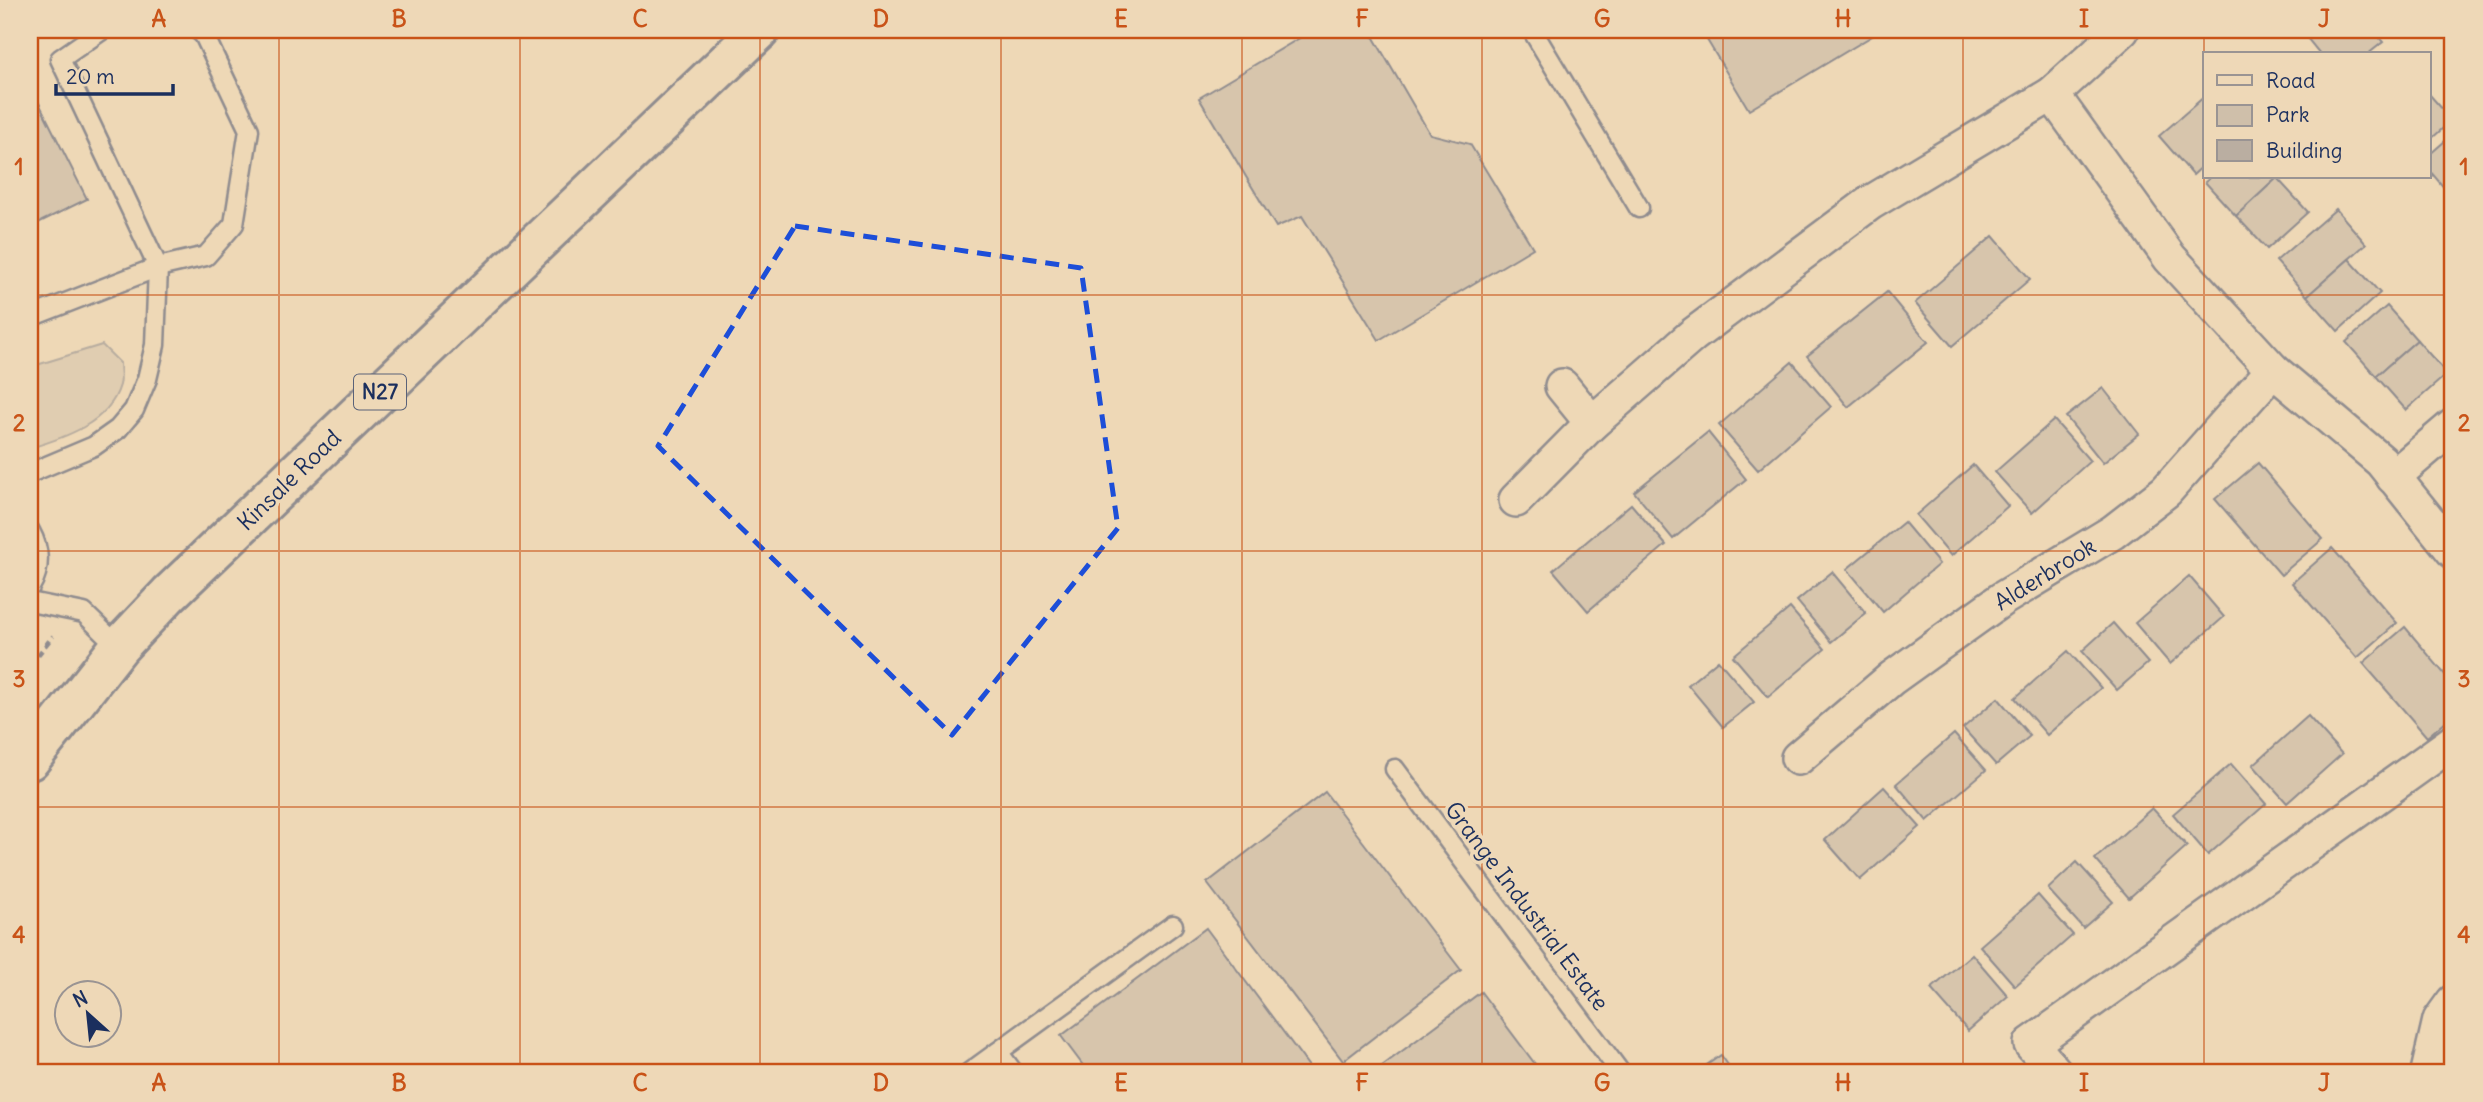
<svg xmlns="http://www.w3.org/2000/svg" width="2483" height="1102" viewBox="0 0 2483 1102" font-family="Delius,sans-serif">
<rect width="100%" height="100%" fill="#eed8b7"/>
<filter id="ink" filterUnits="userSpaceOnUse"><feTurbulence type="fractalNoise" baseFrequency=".0143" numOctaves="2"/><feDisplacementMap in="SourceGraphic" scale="14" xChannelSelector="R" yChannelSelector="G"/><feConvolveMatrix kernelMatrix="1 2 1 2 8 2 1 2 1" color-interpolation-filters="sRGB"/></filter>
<g filter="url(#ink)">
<path fill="#cfbfaa" stroke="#757784" stroke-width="2" d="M102 345 120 363C120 369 122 378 120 385 109 423 64 438 30 448V367Z"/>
<g fill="#baaea1" stroke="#1b2f5e" stroke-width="2">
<path d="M1313 30 1370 31 1430 134 1470 144 1533 248 1379 340 1302 216 1276 227 1199 98Z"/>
<path d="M1701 30H1882L1749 110Z"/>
<path d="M2317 30H2373L2383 42 2368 54H2320L2307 38Z"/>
<path d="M30 85 87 199 30 227Z"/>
<path d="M2429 94 2452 120 2429 141Z"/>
<path d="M2205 96V164L2193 175 2159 136Z"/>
<path d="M2453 134V194L2451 196 2429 170V155Z"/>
<path d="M2211 177H2276L2277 178 2236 216 2205 182Z"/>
<path d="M2277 178 2308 212 2267 249 2236 216Z"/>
<path d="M2336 209 2366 244 2307 296 2276 261Z"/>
<path d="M1993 236 2030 279 1952 346 1915 303Z"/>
<path d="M2349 259 2380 293 2338 331 2307 296Z"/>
<path d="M1887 292 1928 342 1848 407 1807 356Z"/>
<path d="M2387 306 2417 340 2376 376 2346 342Z"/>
<path d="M2417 340 2447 374 2406 410 2376 376Z"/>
<path d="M1792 362 1831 407 1758 470 1719 425Z"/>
<path d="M2103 388 2139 434 2103 463 2066 417Z"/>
<path d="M2054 420 2090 461 2032 513 1995 472Z"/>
<path d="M1708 432 1746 479 1673 539 1634 492Z"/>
<path d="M2258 463 2323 539 2281 575 2215 499Z"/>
<path d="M1973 465 2008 506 1951 556 1916 515Z"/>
<path d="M1631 504 1666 545 1588 611 1553 570Z"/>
<path d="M1904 522 1939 564 1883 612 1847 569Z"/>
<path d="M2332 548 2397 623 2357 658 2292 583Z"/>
<path d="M1832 572 1866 613 1831 642 1797 601Z"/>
<path d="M2189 576 2224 617 2170 664 2135 623Z"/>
<path d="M1790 608 1825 649 1768 697 1733 656Z"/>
<path d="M2113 623 2148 663 2117 690 2082 651Z"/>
<path d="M2405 627 2453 684V715L2427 737 2363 663Z"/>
<path d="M2068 651 2101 688 2047 735 2015 698Z"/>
<path d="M1718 660 1754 702 1723 727 1688 685Z"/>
<path d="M1998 698 2030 736 1996 765 1963 728Z"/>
<path d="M2308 716 2342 754 2287 803 2253 765Z"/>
<path d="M1954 734 1986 770 1927 821 1896 784Z"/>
<path d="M2231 764 2266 804 2208 855 2173 814Z"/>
<path d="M1884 787 1920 827 1860 880 1825 840Z"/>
<path d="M1325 792 1461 970 1343 1061 1207 883Z"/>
<path d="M2152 808 2187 846 2129 898 2095 859Z"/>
<path d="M2077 862 2113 902 2083 928 2048 889Z"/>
<path d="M2038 895 2073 935 2015 986 1980 946Z"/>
<path d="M1206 928 1313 1072H1088L1061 1036Z"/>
<path d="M1972 954 2008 996 1968 1031 1931 989Z"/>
<path d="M1481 992 1541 1072H1374Z"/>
<path d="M1721 1055 1733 1072H1697Z"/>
</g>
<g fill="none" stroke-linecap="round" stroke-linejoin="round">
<g stroke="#1b2f5e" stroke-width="23">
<g id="lane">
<path d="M1532 30 1639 208"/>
<path d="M30 317 158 267 206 256 234 224 249 130 204 35 198 30"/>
<path d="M30 473 94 446 118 429 134 410 147 379 155 345 158 267 60 59 102 30"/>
<path d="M30 531C40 549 41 569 30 587"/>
<path d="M30 602 84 613 119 647"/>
<path d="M1395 769 1620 1072"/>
<path d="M998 1052 1013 1072"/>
<path d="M970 1072 1173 925"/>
</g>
</g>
<g stroke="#1b2f5e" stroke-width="38">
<g id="street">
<path d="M2052 94 2170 258 2273 370 2381 461 2453 551"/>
<path d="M1562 386 1592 423"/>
<path d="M2393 477 2453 426"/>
<path d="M1516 500 1592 423 1693 335 1870 203 2052 94 2122 30"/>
<path d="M1798 758 1892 678 2002 599 2113 532 2166 491 2273 370"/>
<path d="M2055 1072 2031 1044 2453 742"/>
<path d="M2428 1072 2440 1020 2453 1002"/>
</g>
</g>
<g stroke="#1b2f5e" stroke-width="44">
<path id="highway" d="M30 760 119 647 169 594 760 30"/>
</g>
<path stroke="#1b2f5e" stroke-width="4.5" stroke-dasharray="7 5" stroke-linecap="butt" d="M30 665 53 636"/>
<use href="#lane" stroke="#eed8b7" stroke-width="18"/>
<use href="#street" stroke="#eed8b7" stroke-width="33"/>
<use href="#highway" stroke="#eed8b7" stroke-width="38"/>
</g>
</g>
<path d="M0 0H2483V1102H0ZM795 226 1081 268 1118 528 952 735 658 446Z" fill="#eed8b7" fill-opacity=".55" fill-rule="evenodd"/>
<path fill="none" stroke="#1d4ed8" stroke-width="5" stroke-dasharray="14 9" stroke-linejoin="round" d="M795 226 1081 268 1118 528 952 735 658 446Z"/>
<path fill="none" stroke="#c95318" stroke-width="2" stroke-opacity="0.55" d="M279 30V1072M520 30V1072M760 30V1072M1001 30V1072M1242 30V1072M1482 30V1072M1723 30V1072M1963 30V1072M2204 30V1072M30 295H2453M30 551H2453M30 807H2453"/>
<g text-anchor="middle" stroke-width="7" stroke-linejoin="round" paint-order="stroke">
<rect fill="#eed8b7" stroke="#5a6279" stroke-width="2" x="354" y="374.5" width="52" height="35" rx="5"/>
<g font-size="21" font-weight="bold" fill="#1b2f5e">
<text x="380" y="399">N27</text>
</g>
<g font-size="23" fill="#1b2f5e" stroke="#eed8b7">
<text transform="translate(289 480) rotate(-44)" y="8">Kinsale Road</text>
<text transform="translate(2045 574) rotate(-32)" y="8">Alderbrook</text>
<text transform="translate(1527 906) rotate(53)" y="8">Grange Industrial Estate</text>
</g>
</g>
<rect width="2483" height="1102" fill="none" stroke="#eed8b7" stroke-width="77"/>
<rect x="2203" y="52" width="228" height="126" fill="#eed8b7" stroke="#9a9493" stroke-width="2"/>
<rect x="2217" y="75" width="35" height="10" fill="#eed8b7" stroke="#9a9493" stroke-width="2"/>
<text x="2266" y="88" font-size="21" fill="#1b2f5e">Road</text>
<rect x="2217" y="105" width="35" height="21" fill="#cfbfaa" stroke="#9a9493" stroke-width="2"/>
<text x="2266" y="122" font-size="21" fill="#1b2f5e">Park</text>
<rect x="2217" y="140" width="35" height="21" fill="#baaea1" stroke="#9a9493" stroke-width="2"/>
<text x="2266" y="158" font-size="21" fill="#1b2f5e">Building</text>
<g transform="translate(88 1014) rotate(333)"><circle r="33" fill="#eed8b7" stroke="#9a9493" stroke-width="2"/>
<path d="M0-5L12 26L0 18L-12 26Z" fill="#1b2f5e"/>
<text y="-10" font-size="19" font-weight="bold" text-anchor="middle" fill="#1b2f5e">N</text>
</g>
<path d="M56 84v10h117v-10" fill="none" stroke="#1b2f5e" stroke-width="3.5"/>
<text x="66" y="84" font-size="21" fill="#1b2f5e" stroke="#eed8b7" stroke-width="5" paint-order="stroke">20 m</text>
<rect x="38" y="38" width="2406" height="1026" fill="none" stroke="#c95318" stroke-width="2.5"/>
<g font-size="23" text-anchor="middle" font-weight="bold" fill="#c95318">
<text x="159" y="27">A</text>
<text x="399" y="27">B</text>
<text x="640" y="27">C</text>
<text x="881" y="27">D</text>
<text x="1121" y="27">E</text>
<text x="1362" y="27">F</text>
<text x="1602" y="27">G</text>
<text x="1843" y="27">H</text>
<text x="2084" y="27">I</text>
<text x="2324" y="27">J</text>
<text x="19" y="175">1</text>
<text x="2464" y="175">1</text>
<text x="19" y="431">2</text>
<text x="2464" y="431">2</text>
<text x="19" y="687">3</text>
<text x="2464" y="687">3</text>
<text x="19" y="943">4</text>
<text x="2464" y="943">4</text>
<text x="159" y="1091">A</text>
<text x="399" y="1091">B</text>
<text x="640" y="1091">C</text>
<text x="881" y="1091">D</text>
<text x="1121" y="1091">E</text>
<text x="1362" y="1091">F</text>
<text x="1602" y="1091">G</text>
<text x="1843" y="1091">H</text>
<text x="2084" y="1091">I</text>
<text x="2324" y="1091">J</text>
</g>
</svg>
